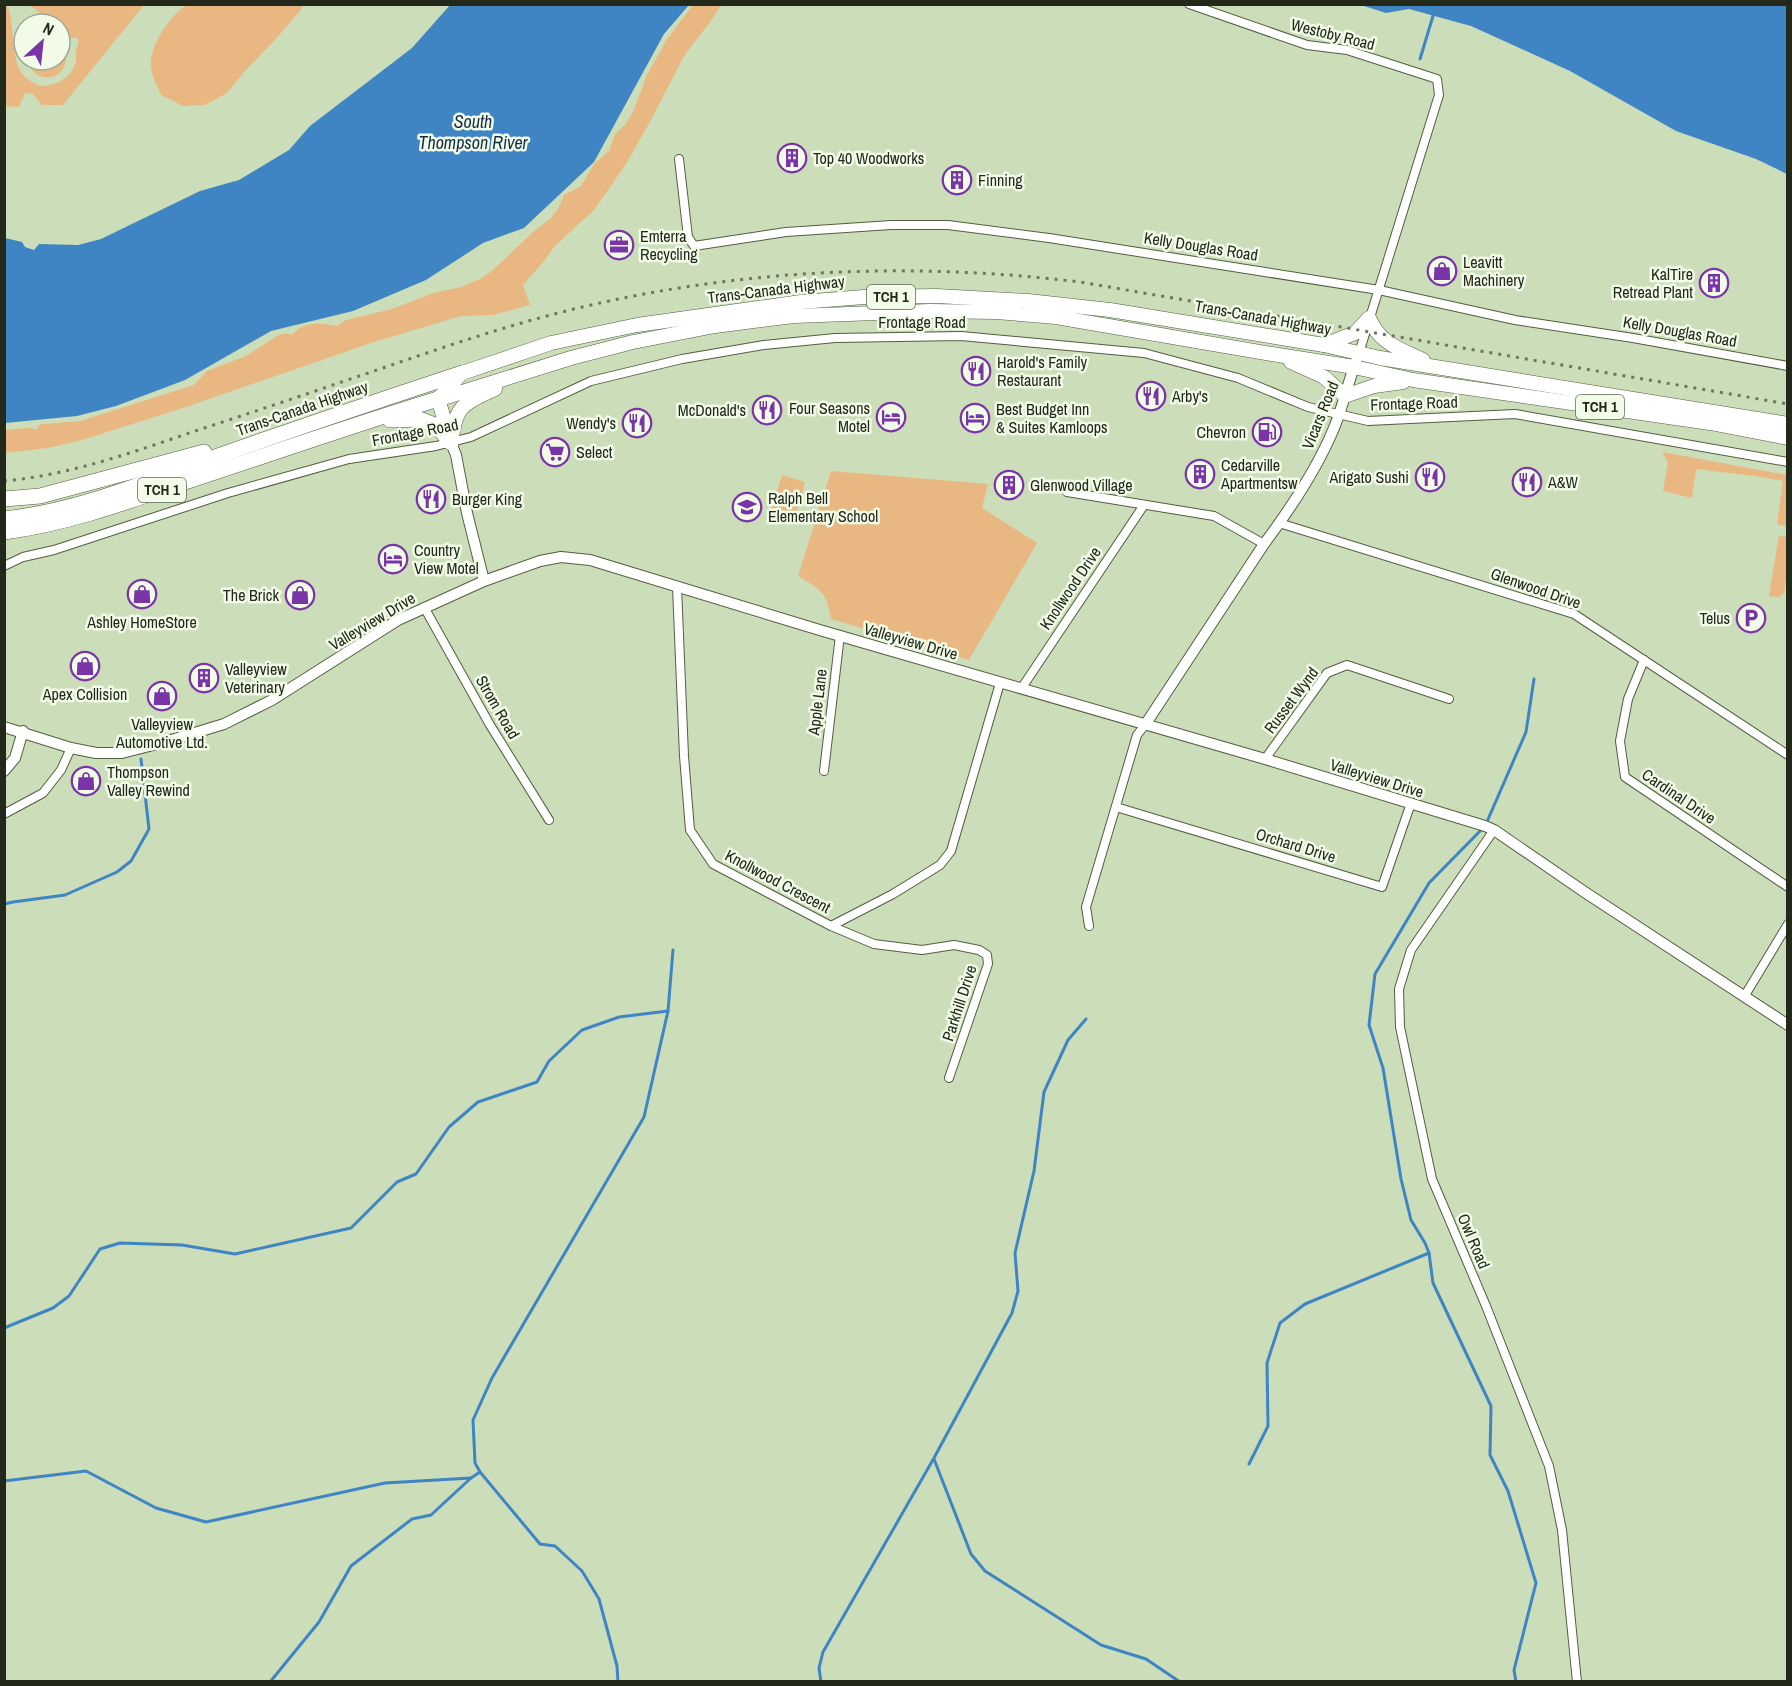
<svg xmlns="http://www.w3.org/2000/svg" width="1792" height="1686" viewBox="0 0 1792 1686" font-family="'Archivo Narrow',sans-serif">
<rect width="100%" height="100%" fill="#ccddb9"/>
<g fill="#e9b882">
<path d="M5 4 8 7C15 26 10 60 24 76 28 80 34 83 40 86 56 86 73 78 76 60 77 53 74 50 79 43L77 38H69L60 29V24H54L30 5H144L63 105H42L33 94 25 93 19 107 5 106Z"/>
<path d="M186 5V4L303 5 300 11 274 41 243 73 227 93 205 105 183 106 161 95C158 87 152 77 151 68 148 47 170 16 186 5Z"/>
<path d="M693 5H721L713 18 684 56 651 120 626 164 594 210 555 246 544 261 523 285 530 305 493 315 461 316 371 343 186 407 82 440 48 448 5 453V430L27 428 37 429 39 425C54 422 65 423 80 421L194 385 207 371 246 356 277 336 286 333 292 335C303 321 322 323 337 326L346 320 392 309 433 293 461 287 482 278 492 271 533 232 551 218 559 207 564 195 581 186 594 164 609 151 615 134 625 125 633 112 647 75 667 39Z"/>
<path d="M60 40C82 70 41 96 26 60H60Z"/>
<path d="M1662 452 1787 475V527L1777 524 1783 481C1754 475 1725 473 1696 469L1692 498 1663 491 1668 462Z"/>
<path d="M831 471 988 484 982 508 1037 543 969 660 831 619C827 592 821 590 798 576Z"/>
<path d="M782 475 805 482 795 518 771 511Z"/>
<path d="M1779 535 1787 537V574L1784 593 1779 597 1769 596Z"/>
</g>
<g fill="#3f85c4">
<path d="M450 5H689L664 34 594 162 524 228 483 243 426 280 353 311 271 331 185 380 116 406 77 416 5 423V238L22 242 25 247 34 250 39 244 78 245 101 239 200 191 239 180 289 150 310 126 412 48Z"/>
<path d="M1361 5H1787V174L1756 159 1676 131 1570 71 1471 26 1409 9 1386 13Z"/>
</g>
<g fill="none" stroke-linecap="round" stroke-linejoin="round">
<g stroke="#3f85c4" stroke-width="3">
<path d="M1420 59 1433 16"/>
<path d="M1486 824 1526 732 1534 679"/>
<path d="M1482 829 1429 883 1375 974 1369 1025 1383 1068 1401 1179 1411 1220 1425 1243 1429 1253 1433 1283 1491 1406 1490 1455 1508 1491 1536 1583 1514 1670 1516 1682"/>
<path d="M4 904 13 902 65 895 117 872 131 861 149 829 141 759"/>
<path d="M4 1328 53 1308 69 1296 100 1249 120 1243 182 1245 235 1254 351 1228 397 1182 416 1174 449 1127 478 1102 537 1082 549 1061 582 1030 619 1017 668 1011"/>
<path d="M934 1459 971 1554 985 1571 1101 1645 1146 1659 1180 1682"/>
<path d="M1249 1464 1268 1426 1267 1363 1280 1323 1305 1304 1429 1253"/>
<path d="M4 1481 86 1471 156 1508 206 1522 385 1483 471 1478"/>
<path d="M270 1682 319 1622 351 1566 412 1519 431 1515 471 1478 480 1472"/>
<path d="M618 1682 617 1666 599 1599 582 1571 555 1546 540 1544 480 1472 475 1463 473 1420 492 1378 644 1117 668 1011 673 950"/>
<path d="M821 1682 819 1668 823 1652 934 1458 1012 1313 1018 1291 1015 1253 1034 1171 1044 1092 1068 1040 1086 1019"/>
</g>
<g stroke="#515f3f" stroke-width="10">
<g id="minor">
<path d="M1189 4 1307 45 1347 50 1437 79 1439 95 1359 353"/>
<path d="M679 159 688 237 694 246 786 232 891 225H948L1049 238 1379 290 1515 320 1633 338 1788 366"/>
<path d="M1067 492 1214 516 1264 544"/>
<path d="M1279 523 1574 614 1788 755"/>
<path d="M4 566 23 557 54 550 228 493 349 459 436 446 471 437 591 381 682 359 764 345 835 338 961 336 1144 353 1238 378 1308 407 1368 421 1515 414 1788 462"/>
<path d="M677 587 684 756 690 830 713 864 831 926 893 894 940 865 951 851 1000 683"/>
<path d="M424 607 490 725 549 820"/>
<path d="M1644 660 1628 699 1620 741 1625 777 1788 887"/>
<path d="M1021 689 1144 505"/>
<path d="M1265 759 1327 673 1347 665 1449 699"/>
<path d="M824 771 840 635"/>
<path d="M1116 807 1382 887 1411 803"/>
<path d="M4 814 43 793 61 770 71 748"/>
<path d="M1494 830 1411 950 1399 989 1400 1027 1432 1179 1486 1306 1549 1466 1562 1530 1577 1682"/>
<path d="M831 926 874 944 922 950 954 945 979 950 987 955 988 964 949 1078"/>
<path d="M1089 926 1086 907 1137 735 1145 725"/>
<path d="M1744 997 1788 924"/>
</g>
</g>
<g stroke="#515f3f" stroke-width="12">
<g id="tertiary">
<path d="M451 443 456 455 467 513 484 581"/>
<path d="M1145 725 1264 544C1291 508 1317 469 1334 428 1343 406 1348 383 1356 361"/>
<path d="M4 727 71 748 96 753H122L165 742 224 724 272 700 398 620 484 581 540 561 561 557 590 560 823 631 1265 759 1485 826 1494 830 1586 893 1788 1025"/>
<path d="M4 771 15 758 23 731"/>
</g>
</g>
<g stroke="#515f3f" stroke-width="15">
<g id="trunk">
<path d="M1324 345 1355 333 1369 318C1380 344 1400 349 1423 360"/>
<path d="M1291 362 1324 377 1345 396 1374 386 1403 382"/>
<path d="M438 399 462 373 551 343 637 325 801 302 864 297 937 296 1028 301 1110 310 1324 345 1380 358 1788 424"/>
<path d="M438 399 450 438"/>
<path d="M440 399 571 358 633 342 715 326 794 316 930 311 996 312 1056 317 1272 354 1354 367 1413 380 1710 423 1788 438"/>
<path d="M451 443C456 405 461 405 495 389"/>
</g>
</g>
<g stroke="#515f3f" stroke-width="16">
<g id="motorway">
<path d="M390 420 419 419 437 426 451 443"/>
<path d="M4 499 40 496 204 452"/>
<path d="M4 519C77 511 147 482 215 457 297 428 380 400 462 373"/>
<path d="M4 532C66 524 127 502 185 482 270 454 353 425 438 399"/>
</g>
</g>
<use href="#minor" stroke="#fff" stroke-width="8"/>
<use href="#tertiary" stroke="#fff" stroke-width="10"/>
<use href="#trunk" stroke="#fff" stroke-width="14"/>
<use href="#motorway" stroke="#fff" stroke-width="15"/>
<path stroke="#6d7860" stroke-width="3" stroke-dasharray="3 6" stroke-linecap="butt" d="M4 481C69 475 131 453 192 432 254 412 315 391 377 370 438 349 499 328 562 312 732 269 907 261 1080 282L1788 404"/>
</g>
<defs>
<g id="building-ring" transform="scale(1.5)"><circle r="9.5" fill="#f2fbe8" stroke="#7934a7" stroke-width="1.5"/><path d="M-4-6H4V6H1V3H-1V6H-4ZM-2.5-4.3h1.7v1.8h-1.7ZM.8-4.3h1.7v1.8H.8ZM-2.5-1h1.7V.8h-1.7ZM.8-1h1.7V.8H.8Z" fill="#7934a7"/></g>
<g id="office-ring" transform="scale(1.5)"><circle r="9.5" fill="#f2fbe8" stroke="#7934a7" stroke-width="1.5"/><path d="M-6-3h4V-5.5h4V-3h4V5H-6ZM-1-4.5V-3h2v-1.5ZM-6 0V1H6V0Z" fill="#7934a7"/></g>
<g id="shop-ring" transform="scale(1.5)"><circle r="9.5" fill="#f2fbe8" stroke="#7934a7" stroke-width="1.5"/><path d="M-5-2.5h2.3a2.7 3.5 0 0 1 5.4 0H5L5.5 6h-11ZM-1.5-2.5h3a1.5 2.3 0 0 0-3 0Z" fill="#7934a7"/></g>
<g id="restaurant-ring" transform="scale(1.5)"><circle r="9.5" fill="#f2fbe8" stroke="#7934a7" stroke-width="1.5"/><path d="M-5-6h1v4h1v-4h1v4h1v-4h1v5L-1.5 .5V6h-2V.5L-5-1ZM5-6V6H3V1.5H1.5Q1.5-4 5-6Z" fill="#7934a7"/></g>
<g id="hotel-ring" transform="scale(1.5)"><circle r="9.5" fill="#f2fbe8" stroke="#7934a7" stroke-width="1.5"/><path d="M-6-4.5h1.5V1H6V5H4.5V3h-9V5H-6ZM-4 0a1.8 1.8 0 1 1 3.6 0ZM.5 0V-2.5h3Q6-2.5 6 0Z" fill="#7934a7"/></g>
<g id="fuel-ring" transform="scale(1.5)"><circle r="9.5" fill="#f2fbe8" stroke="#7934a7" stroke-width="1.5"/><path d="M-5.5-6h7V0h2V4h1.3V-2.5L3-4.5l.8-.8L6-3V5H2.5V1h-1V6h-7ZM-4.2-4.7v3.2H.2V-4.7Z" fill="#7934a7"/></g>
<g id="supermarket-ring" transform="scale(1.5)"><circle r="9.5" fill="#f2fbe8" stroke="#7934a7" stroke-width="1.5"/><path d="M-6-5.5h2.5l.6 2H6L4.5 2H-2.5L-4.4-4H-6ZM-1.5 3.2a1.3 1.3 0 1 0 .1 0ZM3 3.2a1.3 1.3 0 1 0 .1 0Z" fill="#7934a7"/></g>
<g id="school-ring" transform="scale(1.5)"><circle r="9.5" fill="#f2fbe8" stroke="#7934a7" stroke-width="1.5"/><path d="M0-5L7-2L0 1L-7-2ZM-4 1L0 2.5L4 1V4Q0 6-4 4Z" fill="#7934a7"/></g>
<g id="parking-ring" transform="scale(1.5)"><circle r="9.5" fill="#f2fbe8" stroke="#7934a7" stroke-width="1.5"/><path d="M-3.5-5.5H1a3.5 3.5 0 0 1 0 7H-1V5.5H-3.5ZM-1-3.4V-.6H.8a1.4 1.4 0 0 0 0-2.8Z" fill="#7934a7"/></g>
</defs>
<g fill-rule="evenodd">
<use href="#building-ring" x="792" y="158"/>
<use href="#building-ring" x="957" y="180"/>
<use href="#office-ring" x="619" y="245"/>
<use href="#shop-ring" x="1442" y="271"/>
<use href="#building-ring" x="1714" y="283"/>
<use href="#restaurant-ring" x="976" y="371"/>
<use href="#restaurant-ring" x="1151" y="396"/>
<use href="#restaurant-ring" x="767" y="410"/>
<use href="#hotel-ring" x="891" y="417"/>
<use href="#hotel-ring" x="975" y="418"/>
<use href="#restaurant-ring" x="637" y="423"/>
<use href="#fuel-ring" x="1267" y="432"/>
<use href="#supermarket-ring" x="555" y="452"/>
<use href="#building-ring" x="1200" y="474"/>
<use href="#restaurant-ring" x="1430" y="477"/>
<use href="#restaurant-ring" x="1527" y="482"/>
<use href="#building-ring" x="1009" y="485"/>
<use href="#restaurant-ring" x="431" y="499"/>
<use href="#school-ring" x="747" y="507"/>
<use href="#hotel-ring" x="393" y="559"/>
<use href="#shop-ring" x="142" y="594"/>
<use href="#shop-ring" x="300" y="595"/>
<use href="#parking-ring" x="1751" y="618"/>
<use href="#shop-ring" x="85" y="666"/>
<use href="#building-ring" x="204" y="678"/>
<use href="#shop-ring" x="162" y="696"/>
<use href="#shop-ring" x="86" y="781"/>
</g>
<g text-anchor="middle" stroke-width="5" stroke-linejoin="round" paint-order="stroke">
<g fill="#f2fbe8" stroke="#606758" stroke-width="1.5">
<rect x="867" y="285" width="48" height="24" rx="4.5"/>
<rect x="1576" y="395" width="48" height="24" rx="4.5"/>
<rect x="138" y="478" width="48" height="24" rx="4.5"/>
</g>
<g font-size="15" font-weight="bold" fill="#22281a">
<text x="891" y="302">TCH 1</text>
<text x="1600" y="412">TCH 1</text>
<text x="162" y="495">TCH 1</text>
</g>
<g font-size="16" fill="#22281a" stroke="#f2fbe8">
<text transform="translate(1333 34) rotate(14)" y="6">Westoby Road</text>
<text transform="translate(1201 246) rotate(9)" y="6">Kelly Douglas Road</text>
<text transform="translate(776 289) rotate(-7)" y="6">Trans-Canada Highway</text>
<text transform="translate(1263 317) rotate(10)" y="6">Trans-Canada Highway</text>
<text x="922" y="328">Frontage Road</text>
<text transform="translate(1680 331) rotate(10)" y="6">Kelly Douglas Road</text>
<text transform="translate(1414 403) rotate(-2)" y="6">Frontage Road</text>
<text transform="translate(302 408) rotate(-19)" y="6">Trans-Canada Highway</text>
<text transform="translate(1320 415) rotate(-68)" y="6">Vicars Road</text>
<text transform="translate(415 432) rotate(-11)" y="6">Frontage Road</text>
<text transform="translate(1070 588) rotate(-56)" y="6">Knollwood Drive</text>
<text transform="translate(1536 588) rotate(19)" y="6">Glenwood Drive</text>
<text transform="translate(372 621) rotate(-31)" y="6">Valleyview Drive</text>
<text transform="translate(911 641) rotate(16)" y="6">Valleyview Drive</text>
<text transform="translate(1291 700) rotate(-53)" y="6">Russet Wynd</text>
<text transform="translate(817 702) rotate(-83)" y="6">Apple Lane</text>
<text transform="translate(498 707) rotate(60)" y="6">Strom Road</text>
<text transform="translate(1377 778) rotate(17)" y="6">Valleyview Drive</text>
<text transform="translate(1679 796) rotate(34)" y="6">Cardinal Drive</text>
<text transform="translate(1296 845) rotate(17)" y="6">Orchard Drive</text>
<text transform="translate(778 881) rotate(28)" y="6">Knollwood Crescent</text>
<text transform="translate(959 1003) rotate(-72)" y="6">Parkhill Drive</text>
<text transform="translate(1474 1241) rotate(67)" y="6">Owl Road</text>
</g>
<g font-size="16" fill="#22281a" stroke="#f2fbe8" text-anchor="start">
<text x="813" y="164">Top 40 Woodworks</text>
<text x="978" y="186">Finning</text>
<text x="640" y="242">Emterra<tspan x="640" dy="18">Recycling</tspan></text>
<text x="1463" y="268">Leavitt<tspan x="1463" dy="18">Machinery</tspan></text>
<text x="1693" y="280" text-anchor="end">KalTire<tspan x="1693" dy="18">Retread Plant</tspan></text>
<text x="997" y="368">Harold's Family<tspan x="997" dy="18">Restaurant</tspan></text>
<text x="1172" y="402">Arby's</text>
<text x="870" y="414" text-anchor="end">Four Seasons<tspan x="870" dy="18">Motel</tspan></text>
<text x="996" y="415">Best Budget Inn<tspan x="996" dy="18">&amp; Suites Kamloops</tspan></text>
<text x="746" y="416" text-anchor="end">McDonald's</text>
<text x="616" y="429" text-anchor="end">Wendy's</text>
<text x="1246" y="438" text-anchor="end">Chevron</text>
<text x="576" y="458">Select</text>
<text x="1221" y="471">Cedarville<tspan x="1221" dy="18">Apartmentsw</tspan></text>
<text x="1409" y="483" text-anchor="end">Arigato Sushi</text>
<text x="1548" y="488">A&amp;W</text>
<text x="1030" y="491">Glenwood Village</text>
<text x="768" y="504">Ralph Bell<tspan x="768" dy="18">Elementary School</tspan></text>
<text x="452" y="505">Burger King</text>
<text x="414" y="556">Country<tspan x="414" dy="18">View Motel</tspan></text>
<text x="279" y="601" text-anchor="end">The Brick</text>
<text x="1730" y="624" text-anchor="end">Telus</text>
<text x="142" y="628" text-anchor="middle">Ashley HomeStore</text>
<text x="225" y="675">Valleyview<tspan x="225" dy="18">Veterinary</tspan></text>
<text x="85" y="700" text-anchor="middle">Apex Collision</text>
<text x="162" y="730" text-anchor="middle">Valleyview<tspan x="162" dy="18">Automotive Ltd.</tspan></text>
<text x="107" y="778">Thompson<tspan x="107" dy="18">Valley Rewind</tspan></text>
</g>
<g font-size="18" font-style="italic" fill="#102e48" stroke="#f2fbe8">
<text x="473" y="128">South<tspan x="473" dy="21">Thompson River</tspan></text>
</g>
</g>
<rect width="1792" height="1686" fill="none" stroke="#22281a" stroke-width="12"/>
<g transform="translate(42 42) rotate(27)"><circle r="28" fill="#f2fbe8" stroke="#9fa796" stroke-width="1.5"/>
<path d="M0-4.5L10 22L0 15L-10 22Z" fill="#7934a7"/>
<text y="-9" font-size="16" font-weight="bold" text-anchor="middle" fill="#22281a">N</text>
</g>
</svg>
